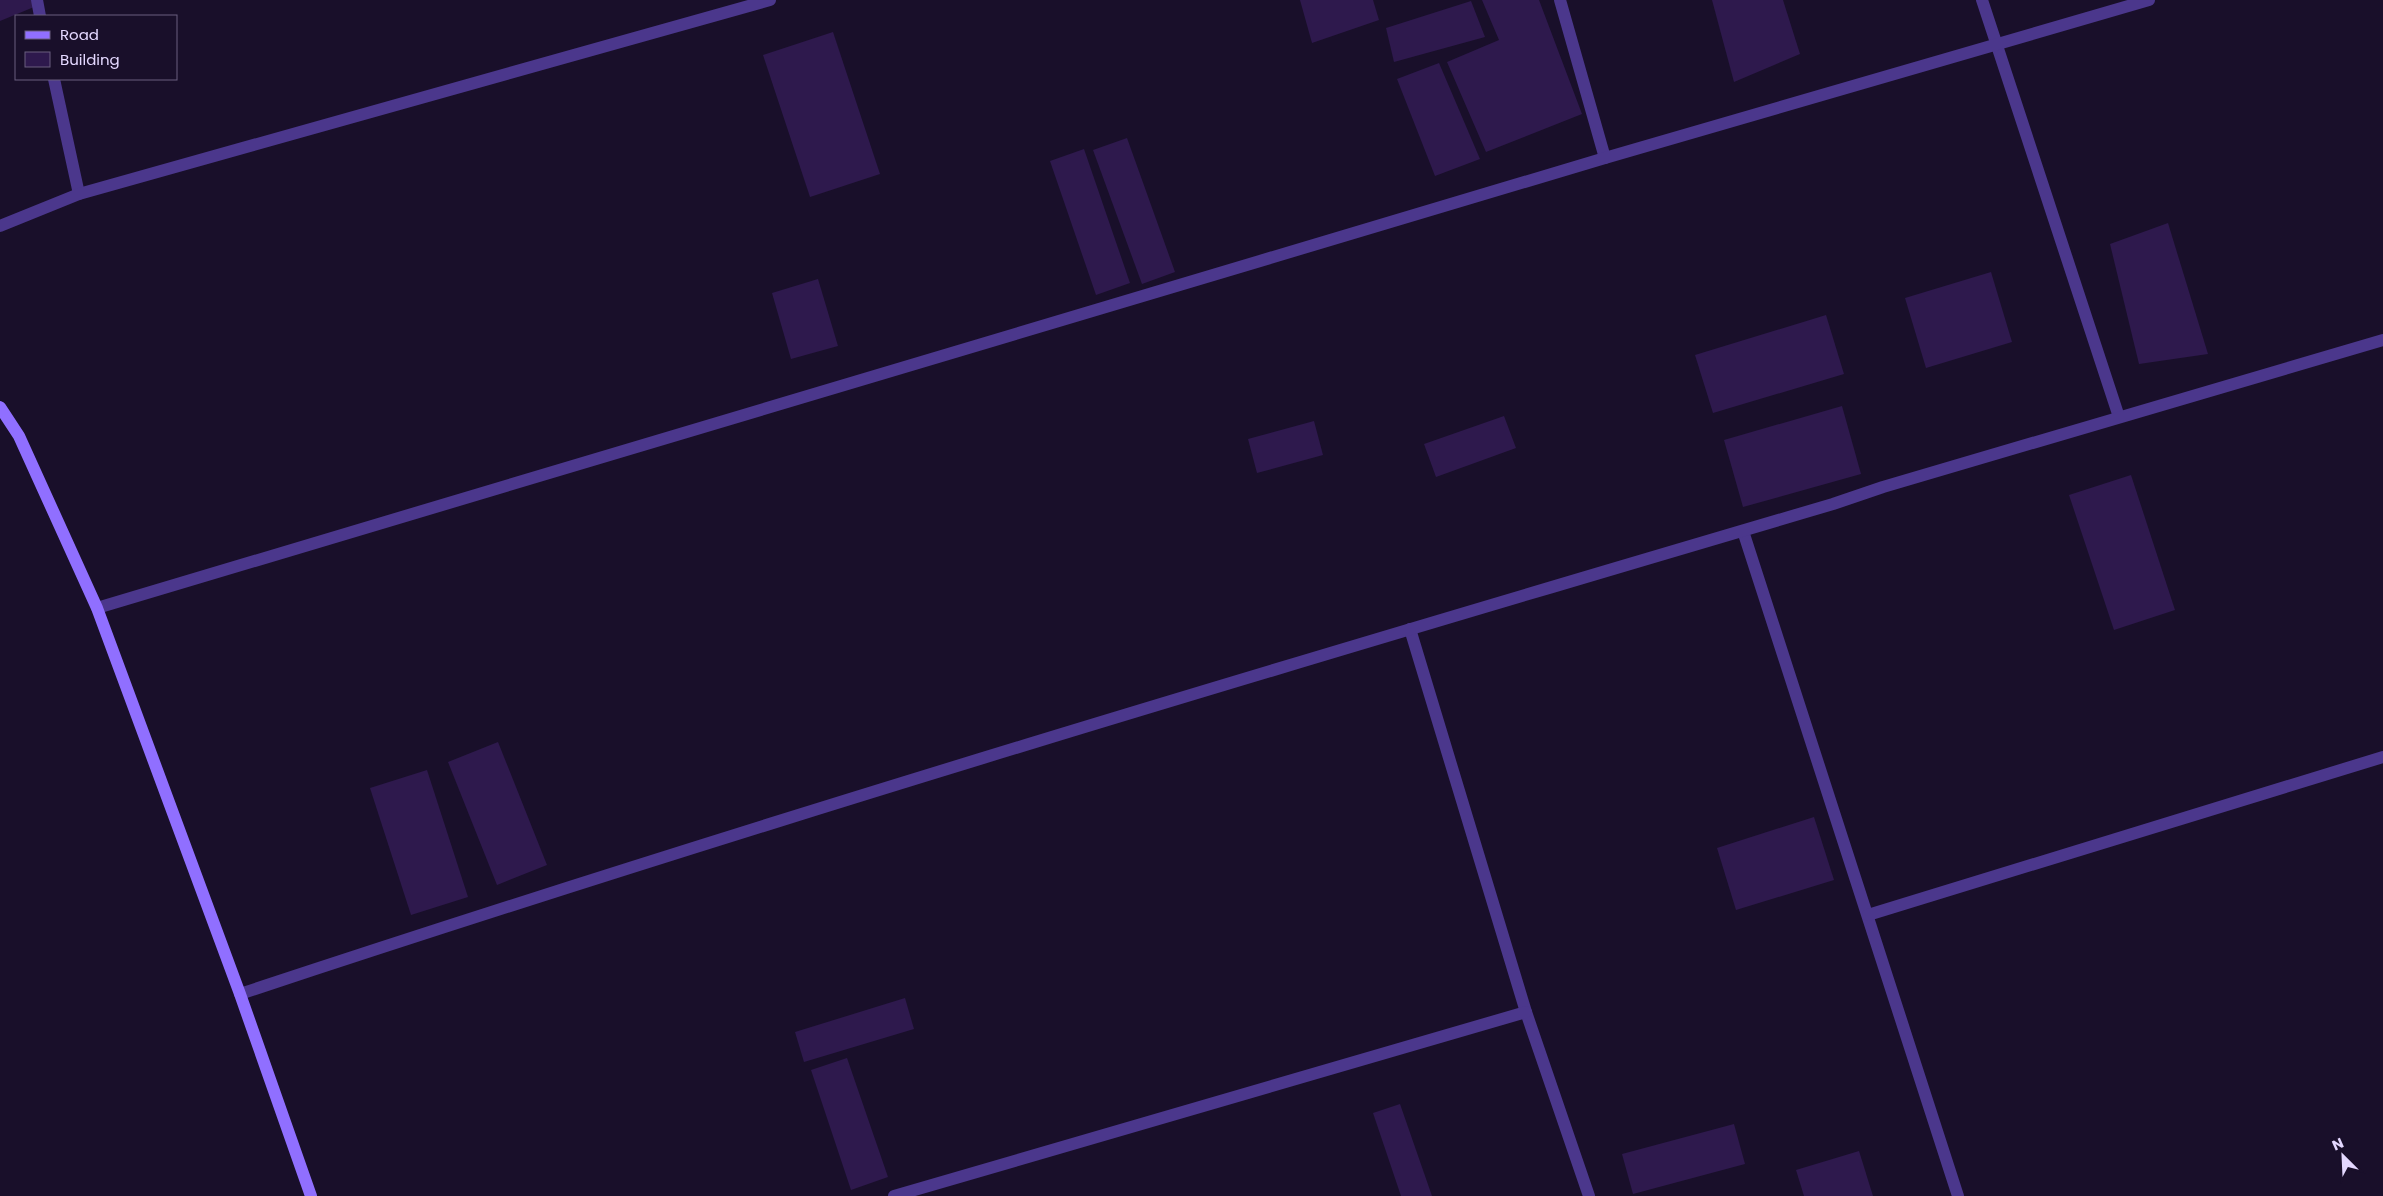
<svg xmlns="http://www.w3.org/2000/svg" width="2383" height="1196" viewBox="0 0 2383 1196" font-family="Poppins,sans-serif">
<rect width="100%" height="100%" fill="#190f2a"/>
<g fill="#2e194d">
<path d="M0 0H31L34 7 0 21Z"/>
<path d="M1300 0H1373L1379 20 1312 43Z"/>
<path d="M1482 0H1539L1582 114 1486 152 1447 62 1499 40Z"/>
<path d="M1712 0H1783L1800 54 1734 82Z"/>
<path d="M1471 1 1485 37 1394 62 1386 28Z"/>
<path d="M833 32 880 174 810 197 763 55Z"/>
<path d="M1439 63 1480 159 1435 176 1397 79Z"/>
<path d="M1127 138 1175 272 1142 284 1093 150Z"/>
<path d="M1084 149 1130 283 1096 295 1050 161Z"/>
<path d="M2168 223 2208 354 2139 364 2110 244Z"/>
<path d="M1991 272 2012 342 1926 368 1905 298Z"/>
<path d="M818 279 838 346 791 359 772 293Z"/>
<path d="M1826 315 1844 374 1713 413 1695 355Z"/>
<path d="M1842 406 1861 474 1743 507 1724 440Z"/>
<path d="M1504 416 1516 448 1436 477 1424 444Z"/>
<path d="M1314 421 1323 455 1257 473 1248 439Z"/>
<path d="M2131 475 2175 610 2114 630 2069 495Z"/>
<path d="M498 742 547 865 497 885 448 762Z"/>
<path d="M427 770 468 897 411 915 370 788Z"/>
<path d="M1814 817 1834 880 1736 910 1717 848Z"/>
<path d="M905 998 914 1029 804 1062 795 1032Z"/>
<path d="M847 1058 888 1177 851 1190 811 1070Z"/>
<path d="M1400 1104 1432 1196H1401L1373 1113Z"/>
<path d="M1734 1124 1745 1164 1633 1194 1622 1154Z"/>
<path d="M1859 1151 1873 1196H1804L1796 1170Z"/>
</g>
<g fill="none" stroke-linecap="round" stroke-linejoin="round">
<g stroke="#4b378c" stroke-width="12">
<path d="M37 0 40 16"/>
<path d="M1560 0 1605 158"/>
<path d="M1982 0 2119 417"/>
<path d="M54 79 79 194"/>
<path d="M0 226 79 194 770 0"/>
<path d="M1743 531 1958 1196"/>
<path d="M97 608 1605 158 2149 0"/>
<path d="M1410 629 1526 1012 1589 1196"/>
<path d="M1868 915 2383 757"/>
<path d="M240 994C768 819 1300 661 1833 504L1883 487 2383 340"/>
<path d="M894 1196 1526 1012"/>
</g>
<path stroke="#906fff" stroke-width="12" d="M0 407 19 436 97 608 240 994 311 1196"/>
</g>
<rect x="15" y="15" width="162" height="65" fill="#190f2a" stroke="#6a5f7f"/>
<rect x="25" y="31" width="25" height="8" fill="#906fff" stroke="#6a5f7f"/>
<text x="60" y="40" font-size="15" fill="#e4d8ff">Road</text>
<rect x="25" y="52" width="25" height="15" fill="#2e194d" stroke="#6a5f7f"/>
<text x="60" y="65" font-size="15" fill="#e4d8ff">Building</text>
<g transform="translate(2343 1156) rotate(336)" stroke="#190f2a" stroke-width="4" paint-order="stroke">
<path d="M0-4L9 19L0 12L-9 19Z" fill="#e4d8ff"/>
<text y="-8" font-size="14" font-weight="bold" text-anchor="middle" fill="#e4d8ff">N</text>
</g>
</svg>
